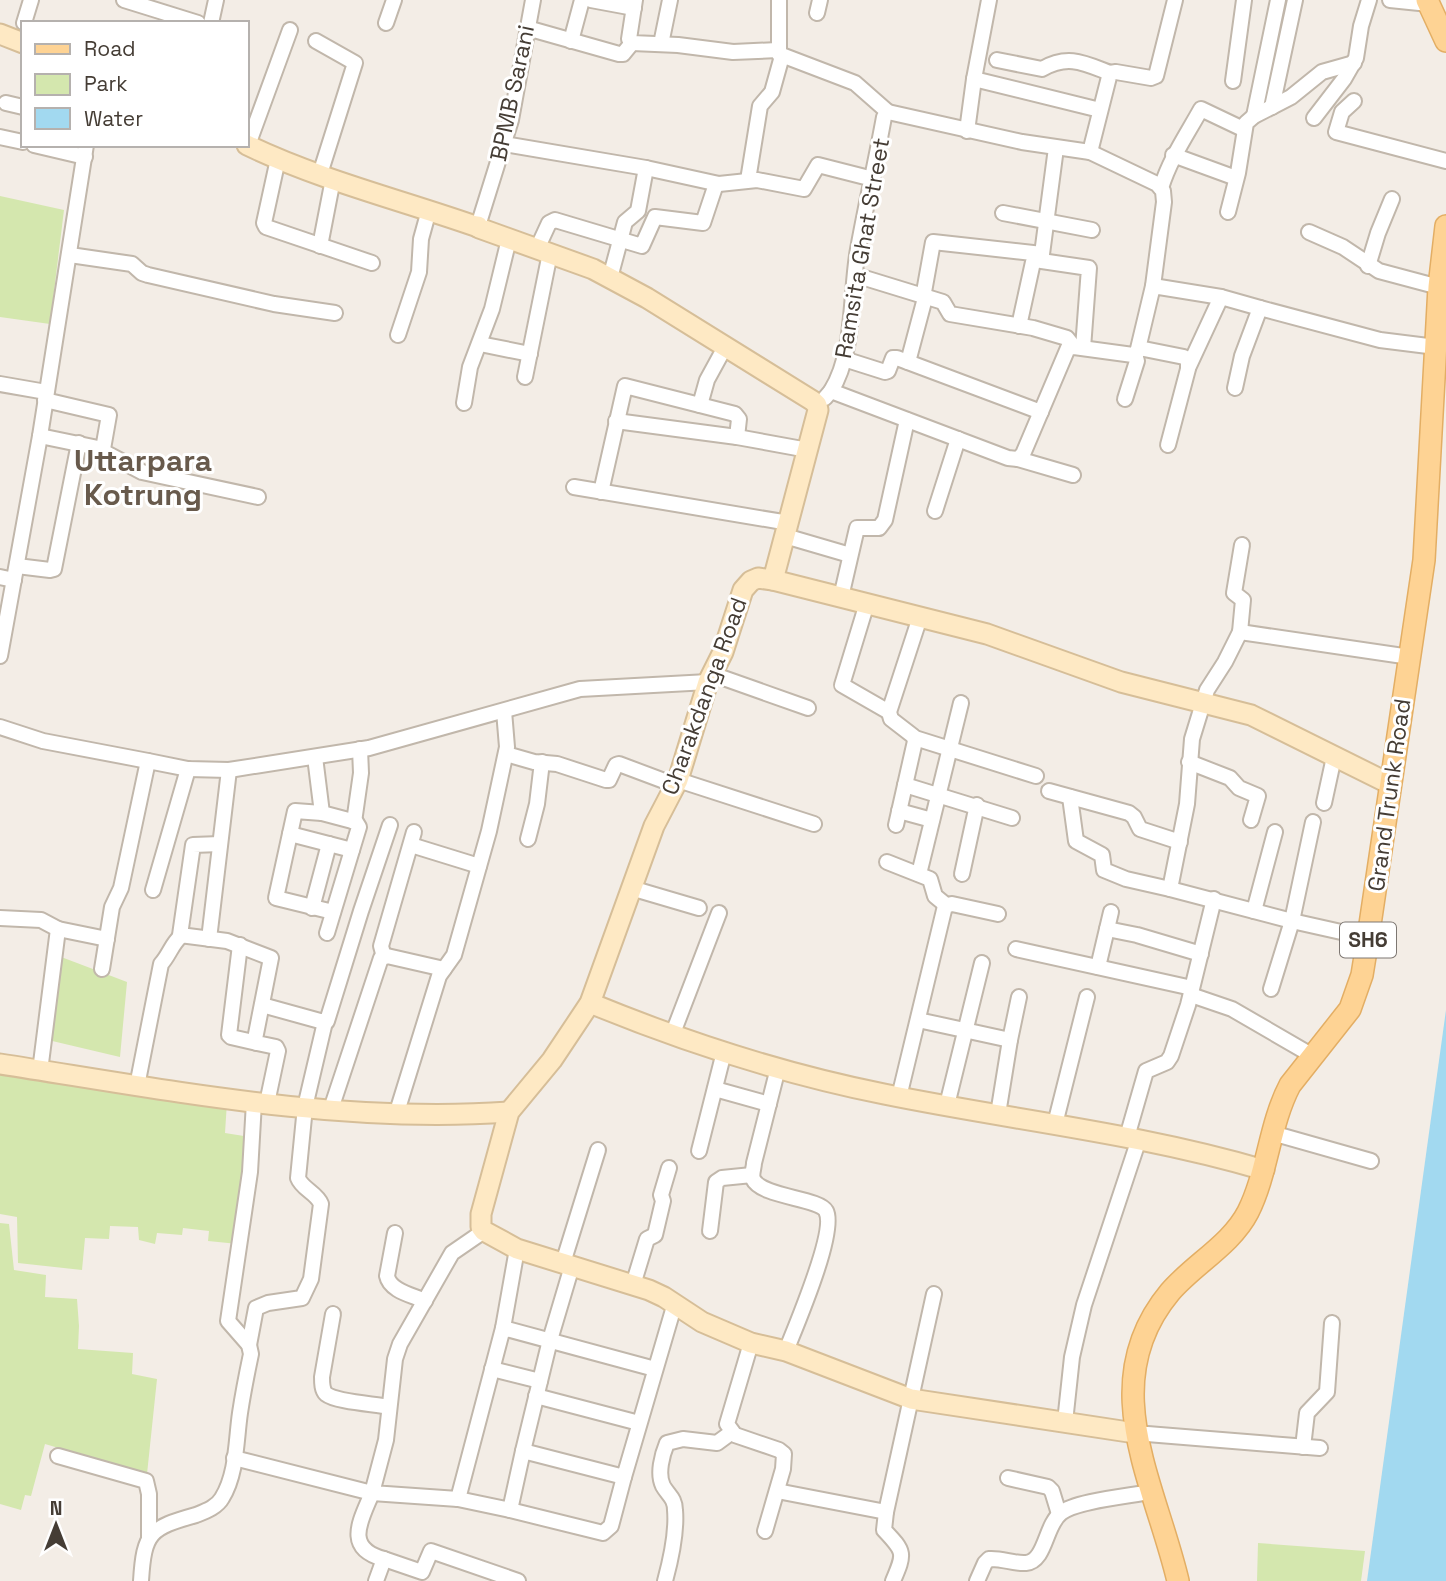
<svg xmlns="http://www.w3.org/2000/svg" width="1446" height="1581" viewBox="0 0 1446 1581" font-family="'Space Grotesk',sans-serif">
<rect width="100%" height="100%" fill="#f3ede6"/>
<g fill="#d4e7ae">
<path d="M0 196 64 210 50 324 0 317Z"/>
<path d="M56 955 127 982 120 1057 48 1040Z"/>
<path d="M0 1065 227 1102 225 1133 250 1137 238 1244 208 1241 209 1231 183 1228 182 1235 157 1233 155 1244 139 1240 138 1227 110 1226 109 1239 85 1238 82 1270 18 1263 17 1217 0 1214Z"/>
<path d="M0 1223 9 1224 14 1270 46 1275 45 1297 77 1299 79 1326 78 1349 133 1353 132 1374 157 1379 147 1474 45 1444 31 1496 25 1495 21 1510 0 1504Z"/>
<path d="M1258 1543 1365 1551 1361 1581H1257Z"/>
</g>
<path fill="#a2d9f0" d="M1446 1010V1581H1367Z"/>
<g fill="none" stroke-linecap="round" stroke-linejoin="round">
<g stroke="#c1b7ab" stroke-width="18">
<g id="street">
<path d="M124 0 198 23"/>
<path d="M591 0 634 8"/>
<path d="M635 0 629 39 632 43 678 45 733 52 778 50"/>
<path d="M779 0V54L855 83 888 112"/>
<path d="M1390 0 1429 4"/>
<path d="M817 13 820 0"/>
<path d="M24 23 31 0"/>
<path d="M211 23 216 0"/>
<path d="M386 23 394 0"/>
<path d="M527 28 619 54H623L632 43"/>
<path d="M316 41 355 63 320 174"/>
<path d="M571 41 582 0"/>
<path d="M661 44 670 0"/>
<path d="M997 60 1042 69C1068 54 1084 63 1110 73"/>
<path d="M974 79 1100 110"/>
<path d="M1233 81 1244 0"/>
<path d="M1354 101 1342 112 1336 132 1446 161"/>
<path d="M6 103 23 107"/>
<path d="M1272 107 1295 0"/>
<path d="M1254 116 1278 0"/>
<path d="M1314 118 1344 79 1356 58 1361 26 1369 0"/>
<path d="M967 131 974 79 989 0"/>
<path d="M0 137 23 142"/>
<path d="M504 144 646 168 719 184 757 180 804 189 818 165 873 179"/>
<path d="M34 145 85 157"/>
<path d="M248 145 290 30"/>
<path d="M1090 152 1110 73 1116 72 1151 78 1156 76 1175 0"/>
<path d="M1173 155 1236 178"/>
<path d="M278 159 264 223 266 227 372 263"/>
<path d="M748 180 760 106 772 92 782 56"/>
<path d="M1161 188C1170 159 1186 136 1201 109L1243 129"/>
<path d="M1228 212 1238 173 1246 123 1254 116 1291 97 1322 72 1354 63"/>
<path d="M1003 213 1092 230"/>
<path d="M478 226 511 120 533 0"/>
<path d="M1309 232 1343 247 1379 271 1439 287"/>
<path d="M320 246 333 179"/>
<path d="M537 249 549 223 555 220 642 246 655 217 703 223 716 184"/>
<path d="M70 255 132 264 142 273 148 275 274 304 335 313"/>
<path d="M1035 260 1089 268 1083 348"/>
<path d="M1368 266 1378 233 1392 199"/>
<path d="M855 275 943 302 950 314 1033 328 1067 338 1074 347"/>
<path d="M610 278 625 222 638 211 646 168"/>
<path d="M1019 326 1033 262 1042 254 1056 148"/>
<path d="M398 335 419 272 421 239 429 210"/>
<path d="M480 344 530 354"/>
<path d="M1139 348 1184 357 1188 361V369L1168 445"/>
<path d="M844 359 885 372 888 371 893 358H897L1041 412"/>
<path d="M908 362 925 298 924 292 933 242 1042 254"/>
<path d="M1189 366 1221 297"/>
<path d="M525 377 550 253"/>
<path d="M0 384 46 392"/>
<path d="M1235 388 1242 356 1260 308 1380 340 1436 347"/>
<path d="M831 391C855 353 850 293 858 249 866 205 876 161 884 117L888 112 1022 142 1090 152 1157 184 1163 191 1164 202 1153 286"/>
<path d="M825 398 831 391 1008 458 1018 459 1023 454 1068 348 1074 347 1133 355 1137 353 1153 286 1221 297 1260 308"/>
<path d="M1125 399 1137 361 1135 355"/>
<path d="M45 400 109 415 103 449 106 453 142 472 258 497"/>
<path d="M464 403 470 367 492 309 509 239"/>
<path d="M700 405 707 380 725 347"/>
<path d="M616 421 737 437"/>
<path d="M40 436 103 449"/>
<path d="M1018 459 1073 475"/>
<path d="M574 487 789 523"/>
<path d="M601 492 625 386 735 414 739 419 737 437 808 450"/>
<path d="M935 511 958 439"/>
<path d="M785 536 850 555"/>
<path d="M17 566 50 570 54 569 79 443"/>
<path d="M0 577 14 580"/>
<path d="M841 597 857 528H879L885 520 907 420"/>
<path d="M867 603 842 685 889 712"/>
<path d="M1240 632 1243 600 1234 593 1242 545"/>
<path d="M0 656 40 436 86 145"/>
<path d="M712 674 808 708"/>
<path d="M0 727 43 741 148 761 188 769 229 770 369 748 580 689 708 682"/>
<path d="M915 738 1036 776"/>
<path d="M506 754 534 762 557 764 606 780H609L616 765 619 764 675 785"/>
<path d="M315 757 322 813 356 822 359 827 327 933"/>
<path d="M1189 762 1230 778 1239 788 1258 796 1251 820"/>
<path d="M678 780 814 824"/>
<path d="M905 785 1012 818"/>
<path d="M1049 791 1129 813 1134 817 1140 829 1180 842"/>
<path d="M1070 797 1076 841 1102 855 1104 870 1126 879 1170 889"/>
<path d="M1324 803 1334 757"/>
<path d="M899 811 932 820"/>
<path d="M322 813 295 811 276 898 333 912"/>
<path d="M354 822 361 773 360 749"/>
<path d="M896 825 915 741 913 736 891 719 889 712 920 617"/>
<path d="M290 834 352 850"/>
<path d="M528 839 537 804 542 762"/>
<path d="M220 844 193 845 180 935 227 941 271 958 255 1039 257 1043 276 1047 278 1051 267 1103"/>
<path d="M411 845 479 866"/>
<path d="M887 862 930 879 935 896 946 905"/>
<path d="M919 874 961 703"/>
<path d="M962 874 977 805"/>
<path d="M631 888 699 908"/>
<path d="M153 890 188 769"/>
<path d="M312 908 329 844"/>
<path d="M1254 911 1275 832"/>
<path d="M0 918 41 920 58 929 40 1071"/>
<path d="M58 929 107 939"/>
<path d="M1107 929 1137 935 1201 954"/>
<path d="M1368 938 1292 921 1170 889 1187 804 1192 739 1207 690 1225 662 1240 632 1410 657"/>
<path d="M209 939 229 770"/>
<path d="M240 945 229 1035 231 1037 257 1043"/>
<path d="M1016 949 1192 988"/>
<path d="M384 957 381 946 414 832"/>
<path d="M1098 967 1111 912"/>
<path d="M102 969 112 907 121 888 148 761"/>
<path d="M1271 989 1292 921 1313 822"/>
<path d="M1191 995 1232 1009 1313 1056"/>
<path d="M262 1005 320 1021H327L361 911 390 825"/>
<path d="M918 1020 1010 1040 1019 997"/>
<path d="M673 1033 719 913"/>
<path d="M778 1068 754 1163C754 1168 751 1174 753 1179 761 1197 819 1198 826 1211 837 1231 795 1328 786 1351"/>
<path d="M137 1086 161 964C170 954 171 945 181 936"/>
<path d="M715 1089 769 1104"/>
<path d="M899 1097 945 906 952 904 998 914"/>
<path d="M947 1105 982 963"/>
<path d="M331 1109 381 958 387 956 444 969"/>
<path d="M998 1114 1010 1040"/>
<path d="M396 1115 439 976 454 955 489 831 507 747 504 711"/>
<path d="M1055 1124 1087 997"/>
<path d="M1272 1133 1371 1161"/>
<path d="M1127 1137 1146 1071 1167 1062 1171 1056 1188 1005 1214 899"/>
<path d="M699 1151 724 1052"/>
<path d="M484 1231 452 1253 400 1344 395 1359 386 1440 372 1493 458 1499 510 1510 523 1451 624 1477 675 1303"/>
<path d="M710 1231 716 1182 722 1178 752 1175"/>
<path d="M395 1233 387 1276C390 1291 412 1295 425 1301"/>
<path d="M563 1263 598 1150"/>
<path d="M633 1285 647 1239 655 1235 663 1201 661 1195 669 1168"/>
<path d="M333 1314 322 1377C322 1383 322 1390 326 1394 336 1402 375 1404 389 1407"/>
<path d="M503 1328 655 1369"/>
<path d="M751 1343 727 1424 735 1435 779 1450 784 1454 783 1469 765 1531"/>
<path d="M249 1345 256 1308 268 1303 302 1298 311 1279 321 1204C317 1193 302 1189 298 1178L305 1107 325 1022"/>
<path d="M492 1369 540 1381"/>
<path d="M536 1396 639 1423"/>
<path d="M1065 1422 1072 1357 1084 1305 1139 1139"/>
<path d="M1135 1433 1320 1448"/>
<path d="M1303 1447 1307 1413 1327 1392 1332 1323"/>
<path d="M523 1451 550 1340 572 1266"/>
<path d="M58 1456 146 1481 149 1494V1538"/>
<path d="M234 1458 372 1493C361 1520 343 1548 384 1559"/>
<path d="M1008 1478 1048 1487 1052 1491 1059 1514"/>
<path d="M777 1491 886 1512"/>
<path d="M458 1499 503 1328 517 1249"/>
<path d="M510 1510 603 1533 611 1526 624 1477"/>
<path d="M141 1581C144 1532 150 1528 196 1515 206 1511 217 1507 222 1498 237 1474 236 1440 240 1413 243 1393 247 1373 251 1354L249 1345 228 1321 250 1172 254 1102"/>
<path d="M376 1581 384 1559 422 1572 431 1551 518 1581"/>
<path d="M665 1581C671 1559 677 1533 675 1510 675 1498 668 1495 663 1486 657 1474 662 1455 667 1443L683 1439 717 1443 732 1432"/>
<path d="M893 1581C905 1553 905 1552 884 1530L886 1512 934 1294"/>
<path d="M977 1581 985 1563 989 1559C1002 1558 1014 1564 1026 1563 1046 1561 1045 1525 1061 1513 1075 1501 1130 1496 1150 1492"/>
</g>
</g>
<g stroke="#d6be98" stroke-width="23">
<g id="secondary">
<path d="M0 34 23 43"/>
<path d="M247 145C320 180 401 200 478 227"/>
<path d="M478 226 479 228 593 269 647 298 813 401 817 405 818 410 773 580 758 578 751 581 743 590 723 652 708 682 678 780 654 826 590 1003 552 1060 509 1112 481 1214V1227L484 1231 517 1249 649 1290 664 1297 702 1322 751 1343 786 1351 911 1399 1135 1433"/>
<path d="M773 580 987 634 1121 682 1251 715 1390 784"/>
<path d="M590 1003C685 1042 784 1074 884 1094 1011 1120 1139 1133 1264 1170"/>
<path d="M0 1064C168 1090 338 1124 509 1112"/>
</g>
</g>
<g stroke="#e3ae64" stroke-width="24">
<g id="primary">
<path d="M1427 0 1446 41"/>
<path d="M1178 1581C1155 1483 1094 1383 1170 1292 1194 1264 1231 1245 1248 1212 1268 1172 1269 1125 1290 1085L1350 1009 1362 975 1368 938 1424 560 1439 287 1446 226"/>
</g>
</g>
<use href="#street" stroke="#fff" stroke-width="14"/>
<use href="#secondary" stroke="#fee9c4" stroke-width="19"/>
<use href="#primary" stroke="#fed394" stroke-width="21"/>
</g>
<g text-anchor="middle" stroke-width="6" stroke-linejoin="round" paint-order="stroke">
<rect fill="#fff" stroke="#7d7772" stroke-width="2" x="1340" y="922.5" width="56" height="35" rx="5"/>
<g font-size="21" font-weight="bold" fill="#453d35">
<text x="1368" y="947">SH6</text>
</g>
<g font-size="23" fill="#453d35" stroke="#fff">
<text transform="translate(512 93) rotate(-78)" y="8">BPMB Sarani</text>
<text transform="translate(862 248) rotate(-80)" y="8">Ramsita Ghat Street</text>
<text transform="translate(704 696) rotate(-70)" y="8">Charakdanga Road</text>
<text transform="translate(1389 795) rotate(-82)" y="8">Grand Trunk Road</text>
</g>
<g font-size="30" font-weight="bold" fill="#685a4c" stroke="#fff">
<text x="143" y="471">Uttarpara<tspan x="143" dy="34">Kotrung</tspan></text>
</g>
</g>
<rect x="21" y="21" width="228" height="126" fill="#ffffff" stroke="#b5b1ae" stroke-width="2"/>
<rect x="35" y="44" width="35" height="10" fill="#fed394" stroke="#b5b1ae" stroke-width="2"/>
<text x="84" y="56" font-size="21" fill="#453d35">Road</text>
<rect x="35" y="74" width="35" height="21" fill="#d4e7ae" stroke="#b5b1ae" stroke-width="2"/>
<text x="84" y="91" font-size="21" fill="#453d35">Park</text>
<rect x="35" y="108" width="35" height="21" fill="#a2d9f0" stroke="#b5b1ae" stroke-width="2"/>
<text x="84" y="126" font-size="21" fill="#453d35">Water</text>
<g transform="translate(56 1525)" stroke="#ffffff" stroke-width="5" paint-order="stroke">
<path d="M0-5L12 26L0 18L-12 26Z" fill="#453d35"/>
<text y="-10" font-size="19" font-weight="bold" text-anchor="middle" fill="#453d35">N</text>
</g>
</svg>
